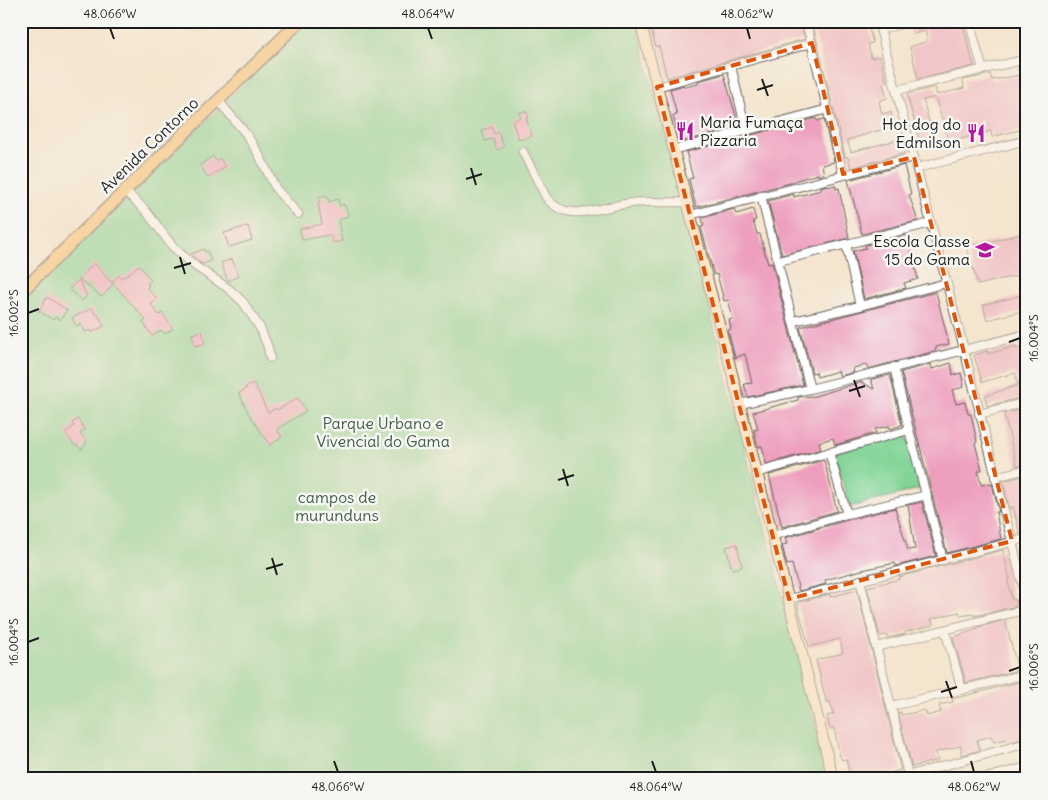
<svg xmlns="http://www.w3.org/2000/svg" width="1048" height="800" viewBox="0 0 1048 800" font-family="Delius,sans-serif">
<rect width="100%" height="100%" fill="#f6f6f2"/>
<filter id="ink" filterUnits="userSpaceOnUse"><feTurbulence type="fractalNoise" baseFrequency=".02" numOctaves="2"/><feDisplacementMap in="SourceGraphic" scale="10" xChannelSelector="R" yChannelSelector="G"/><feConvolveMatrix kernelMatrix="1 2 1 2 8 2 1 2 1" color-interpolation-filters="sRGB"/></filter>
<filter id="wash" filterUnits="userSpaceOnUse"><feTurbulence type="fractalNoise" baseFrequency=".0096" numOctaves="4" result="noise"/><feDisplacementMap in="SourceGraphic" scale="20" xChannelSelector="R" yChannelSelector="G"/><feGaussianBlur stdDeviation="1.12" result="paint"/><feColorMatrix in="noise" values="0 0 0 0 0 0 0 0 0 0 0 0 0 0 0 0 0 1.4 0 .05"/><feComposite in="paint" operator="in"/></filter>
<g filter="url(#wash)">
<rect width="100%" height="100%" fill="#f4e5cf"/>
<g fill="#81d496" stroke="#4e7859">
<path d="M308 21H636L829 779H21V302Z"/>
<path d="M906 433 922 488 850 507 834 453Z"/>
</g>
<g id="blocks">
<g fill="#ee9fbe">
<path d="M669 21H800L805 39 667 78 659 46 656 47 650 26Z"/>
<path d="M812 21H867L873 43 868 44 871 58 880 56 887 83 883 84 887 98 879 101 882 114 891 112 894 126 847 140 851 152 901 139 905 153 851 168 848 157H845Z"/>
<path d="M918 21H962L974 66 918 79 910 47 928 41 925 31 913 34 911 27 917 25Z"/>
<path d="M1027 65V128L992 137 991 131 949 142 935 97 923 100 935 143 921 146 907 94 935 87 937 95 964 88 963 80 990 74 992 80 1020 75 1018 67Z"/>
<path d="M724 74 739 127 680 142 673 116 677 115 670 89 684 85 685 87 698 84V81Z"/>
<path d="M526 111 529 117 526 118 532 136 519 140 512 121 521 118 519 113Z"/>
<path d="M816 118 817 121 824 119 834 162 822 165 824 174 818 176V174L797 180 794 182 696 207 689 179 693 178 686 152Z"/>
<path d="M492 127 494 134 498 132 504 147 497 150 493 139 485 141 482 130Z"/>
<path d="M213 156 216 161 220 158 225 167 208 178 200 165Z"/>
<path d="M904 165 911 194 909 195 918 221 862 234 848 180Z"/>
<path d="M827 185 828 187 835 185 836 189 839 188 849 238 782 255 768 201 794 194V197L821 190V187Z"/>
<path d="M327 196 329 202 338 199 340 206 344 204 348 213V216L338 220 342 241 333 243 330 235 302 240 300 229 322 224 318 203 320 201 318 198Z"/>
<path d="M734 209 736 214 753 209 756 220 753 221 757 234H760L768 264 772 263 803 385 748 397 744 384 752 383 745 354 735 358 728 330 731 329 729 320 733 319 728 300 724 301 717 274 714 275 701 227 704 226 702 218Z"/>
<path d="M248 226 252 240 229 247 224 233Z"/>
<path d="M1027 232V246L1023 247 1027 263V273L978 285 967 248Z"/>
<path d="M907 235 918 279 904 283 906 288 864 299 853 251 866 248 865 245Z"/>
<path d="M204 249 205 252 207 251 211 261 202 264 191 254Z"/>
<path d="M232 259 239 276 228 281 221 263Z"/>
<path d="M94 263 113 284 102 297 79 279Z"/>
<path d="M139 265 151 280 147 284 149 286 147 288 157 299 151 304 159 315 162 313 173 329 165 334 162 330 152 336 143 322 146 320 112 282 119 275 121 278 124 276 125 277Z"/>
<path d="M79 280 87 296 82 301 69 289Z"/>
<path d="M936 292 949 344 936 347V350L928 353 868 369 866 365 853 368 854 372 840 376 838 371 817 377 816 372 812 373 800 327Z"/>
<path d="M1027 294V310L987 320 983 305Z"/>
<path d="M47 297 67 310 60 320 55 317 53 320 39 311Z"/>
<path d="M92 308 96 315 98 314 104 326 91 333 90 330 85 332 81 324 76 326 72 318Z"/>
<path d="M202 331 205 344 195 346 192 334Z"/>
<path d="M1016 346V349L1027 346V396L987 406 985 396 1018 385 1015 373 982 382 974 355 988 351V354Z"/>
<path d="M951 363 953 375 961 373 964 387 952 390 956 404 965 402 968 414H971L977 442 975 443 982 470 978 471 981 485 989 483V485L992 484 999 512H996L1001 539 947 553 901 372 931 364 932 369Z"/>
<path d="M890 375 902 425 890 429 889 426 875 429 876 433 835 445 833 438 819 442 821 449 766 464 762 446 758 447 756 439 754 430 758 429 753 412 798 400V397L815 396 861 382 874 389 871 379Z"/>
<path d="M254 383 268 413 275 408 276 410 281 408 298 398 306 411 277 429 282 437 270 445 248 413 239 393 246 389 245 387Z"/>
<path d="M1027 408V464L1017 466 1004 414Z"/>
<path d="M78 419 85 430 80 433 87 442 85 443 86 444 81 450 77 445 75 446 65 433 74 426 72 423Z"/>
<path d="M824 460 837 511 782 527 769 475Z"/>
<path d="M1027 475V532L1020 534 1013 507 1009 508 1003 481Z"/>
<path d="M922 502 936 556 896 566 895 563 862 570 825 580 826 584 799 591 792 564 787 565 782 545 787 544 785 538 840 522 895 508 908 550 915 549 908 505Z"/>
<path d="M737 544 742 567 732 569 726 547Z"/>
<path d="M1003 550 1010 580 1008 581 1012 600 1015 599 1017 606 974 616V614L960 616 959 612 931 619 933 625 905 632V634L887 638 886 635 880 636 867 587 900 579 899 577Z"/>
<path d="M857 590 901 770 868 779H851L846 759 842 760 840 756 834 728 830 729 827 716 834 714 830 702 826 701 816 660 843 653 840 639 809 647 798 607 799 602 830 594V597Z"/>
<path d="M1005 620 1018 670 966 683 953 637 978 629V627Z"/>
<path d="M1027 680V738L1007 743 1006 739 994 742 991 736 977 740 980 750 961 755V746L936 752 938 760 912 767 898 713 901 712 902 715 925 710 927 716 941 712 939 705 953 702 952 699Z"/>
</g>
</g>
</g>
<g filter="url(#ink)">
<use href="#blocks" fill-opacity="0" stroke="#68625b" stroke-width="1"/>
<g fill="none" stroke-linecap="round" stroke-linejoin="round">
<g stroke="#68625b" stroke-width="10">
<g id="street">
<path d="M806 21 843 174"/>
<path d="M878 21 964 349 1027 602"/>
<path d="M969 21 983 70"/>
<path d="M881 29 913 21"/>
<path d="M731 66 746 130"/>
<path d="M657 87 812 43"/>
<path d="M897 90 1027 59"/>
<path d="M218 100 246 134 258 153 276 189 298 214"/>
<path d="M673 150 828 109"/>
<path d="M523 152 546 197C566 226 604 205 632 203 650 201 669 203 687 202"/>
<path d="M917 168 1027 140"/>
<path d="M125 191 146 211 173 247 195 266 229 289 243 302 260 328 268 347 270 358"/>
<path d="M761 196 810 389"/>
<path d="M690 215 914 157"/>
<path d="M846 244 860 306"/>
<path d="M779 261 931 223"/>
<path d="M794 321 860 306 946 283"/>
<path d="M894 367 909 430 943 560"/>
<path d="M740 404 810 389 1027 334"/>
<path d="M979 414 1027 402"/>
<path d="M829 452 847 514"/>
<path d="M756 473 909 430"/>
<path d="M995 477 1027 469"/>
<path d="M772 536 847 514 927 495"/>
<path d="M860 580 908 775"/>
<path d="M789 599 1027 538"/>
<path d="M945 630 962 690"/>
<path d="M876 647 1027 609"/>
<path d="M892 706 1027 674"/>
<path d="M895 779 1027 743"/>
<path d="M981 779 1027 767"/>
</g>
</g>
<g stroke="#68625b" stroke-width="12">
<path id="secondary" d="M640 21 740 404 833 779"/>
</g>
<g stroke="#68625b" stroke-width="14">
<path id="primary" d="M21 292 300 21"/>
</g>
<use href="#street" stroke="#fff" stroke-width="8"/>
<use href="#secondary" stroke="#fde5c5" stroke-width="10"/>
<use href="#primary" stroke="#fabe6d" stroke-width="11"/>
</g>
</g>
<path d="M0 0H1048V800H0ZM812 43 843 174 914 157 1012 541 789 599 657 87Z" fill="#f4e5cf" fill-opacity=".55" fill-rule="evenodd"/>
<path fill="none" stroke="#de560d" stroke-width="4" stroke-dasharray="10 6" stroke-linejoin="round" d="M812 43 843 174 914 157 1012 541 789 599 657 87Z"/>
<path fill="none" stroke="#1c1c1c" stroke-width="2" d="M110 28 114 39M428 28 432 39M747 28 750 39M762 79 768 96M757 90 773 85M471 168 476 185M466 179 482 174M180 257 185 274M174 268 191 263M28 313 39 309M1009 342 1020 338M854 380 860 397M849 391 865 386M563 469 568 486M558 480 574 475M272 558 277 575M266 569 283 564M28 642 39 638M1009 671 1020 667M946 681 952 698M941 692 957 687M334 761 338 772M652 761 656 772M971 761 974 772"/>
<defs>
<g id="restaurant-bare" transform="scale(1.5)"><path d="M-5-6h1v4h1v-4h1v4h1v-4h1v5L-1.5 .5V6h-2V.5L-5-1ZM5-6V6H3V1.5H1.5Q1.5-4 5-6Z" fill="#b5179e" stroke="#f6f6f2" stroke-width="2.5" paint-order="stroke"/></g>
<g id="school-bare" transform="scale(1.5)"><path d="M0-5L7-2L0 1L-7-2ZM-4 1L0 2.5L4 1V4Q0 6-4 4Z" fill="#b5179e" stroke="#f6f6f2" stroke-width="2.5" paint-order="stroke"/></g>
</defs>
<g fill-rule="evenodd">
<use href="#restaurant-bare" x="685" y="131"/>
<use href="#restaurant-bare" x="976" y="133"/>
<use href="#school-bare" x="985" y="250"/>
</g>
<g text-anchor="middle" stroke-width="5" stroke-linejoin="round" paint-order="stroke">
<g font-size="16" fill="#1c1c1c" stroke="#f6f6f2" text-anchor="end">
<text x="700" y="128" text-anchor="start">Maria Fumaça<tspan x="700" dy="18">Pizzaria</tspan></text>
<text x="961" y="130">Hot dog do<tspan x="961" dy="18">Edmilson</tspan></text>
<text x="970" y="247">Escola Classe<tspan x="970" dy="18">15 do Gama</tspan></text>
</g>
<g font-size="16" fill="#1c1c1c" stroke="#f6f6f2">
<text transform="translate(149 145) rotate(-44)" y="6">Avenida Contorno</text>
</g>
<g font-size="16" fill="#3f5c47" stroke="#f6f6f2">
<text x="383" y="429">Parque Urbano e<tspan x="383" dy="18">Vivencial do Gama</tspan></text>
<text x="337" y="503">campos de<tspan x="337" dy="18">murunduns</tspan></text>
</g>
</g>
<rect width="1048" height="800" fill="none" stroke="#f6f6f2" stroke-width="55"/>
<rect x="28" y="28" width="992" height="744" fill="none" stroke="#1c1c1c" stroke-width="2"/>
<g font-size="12" text-anchor="middle" fill="#1c1c1c">
<text x="110" y="18">48.066°W</text>
<text x="428" y="18">48.064°W</text>
<text x="747" y="18">48.062°W</text>
<text transform="translate(14 313) rotate(-90)" y="4">16.002°S</text>
<text transform="translate(1034 338) rotate(-90)" y="4">16.004°S</text>
<text transform="translate(14 642) rotate(-90)" y="4">16.004°S</text>
<text transform="translate(1034 667) rotate(-90)" y="4">16.006°S</text>
<text x="338" y="791">48.066°W</text>
<text x="656" y="791">48.064°W</text>
<text x="974" y="791">48.062°W</text>
</g>
</svg>
